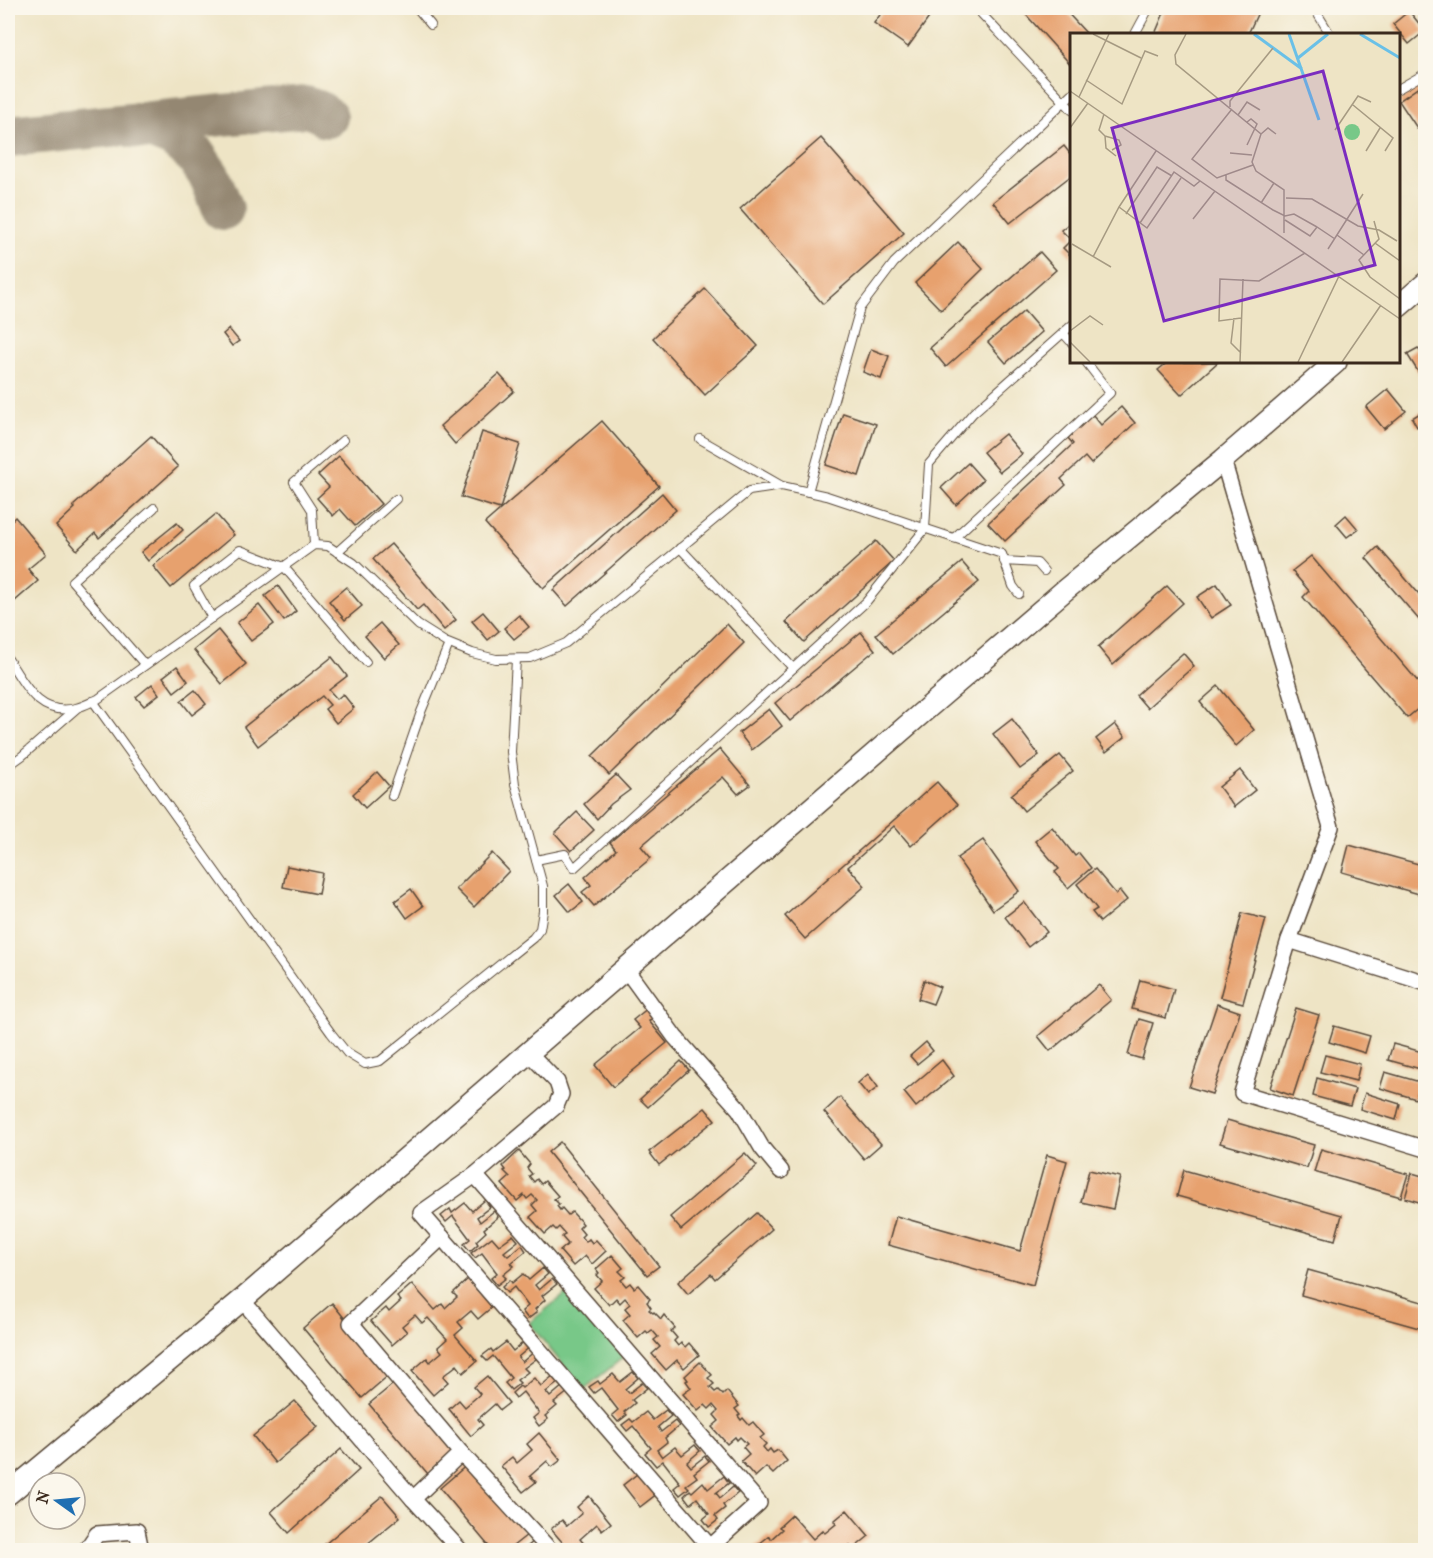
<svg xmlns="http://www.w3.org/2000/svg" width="1433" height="1558" viewBox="0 0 1433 1558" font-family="'IM FELL French Canon',serif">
<rect width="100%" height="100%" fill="#fbf7ec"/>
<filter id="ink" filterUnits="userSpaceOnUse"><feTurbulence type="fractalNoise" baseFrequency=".0167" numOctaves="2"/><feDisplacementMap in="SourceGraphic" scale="12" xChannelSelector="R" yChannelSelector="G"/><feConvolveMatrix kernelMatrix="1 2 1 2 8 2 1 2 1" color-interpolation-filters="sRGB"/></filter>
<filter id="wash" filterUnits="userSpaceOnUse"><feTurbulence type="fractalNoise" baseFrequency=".008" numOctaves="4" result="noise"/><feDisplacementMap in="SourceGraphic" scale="24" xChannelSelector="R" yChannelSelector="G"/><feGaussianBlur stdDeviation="1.35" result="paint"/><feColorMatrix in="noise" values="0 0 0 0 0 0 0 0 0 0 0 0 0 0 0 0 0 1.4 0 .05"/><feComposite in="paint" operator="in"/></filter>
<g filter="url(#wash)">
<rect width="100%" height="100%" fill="#eee4c5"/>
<path fill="#78c888" stroke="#5a7953" stroke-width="1.5" d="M571 1289 625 1356 583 1390 529 1323Z"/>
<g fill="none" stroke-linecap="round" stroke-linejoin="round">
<g stroke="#948772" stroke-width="42">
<path d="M133 127 153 129 173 137 195 155 210 177 223 209"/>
<path d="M8 136 305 107 318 111 327 117"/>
</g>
</g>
<g id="blocks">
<g fill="#e7a16e">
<path d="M885 8H936L908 47 874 23Z"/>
<path d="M1020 8H1063L1087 34H1072V66Z"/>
<path d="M1166 8H1260L1248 34H1155Z"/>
<path d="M1409 11 1425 31 1409 44 1393 24Z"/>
<path d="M1426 82V123L1417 128 1399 101Z"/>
<path d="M821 138 904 233 823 304 740 209Z"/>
<path d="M1064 146 1072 156V175L1010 223 993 202Z"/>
<path d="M1072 221V257L1063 248 1071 240 1061 230Z"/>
<path d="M958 242 983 269 941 310 915 283Z"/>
<path d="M1040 252 1056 270 946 367 930 348Z"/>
<path d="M705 289 758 346 705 395 653 338Z"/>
<path d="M1024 311 1042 332 1006 363 988 342Z"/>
<path d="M229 329 239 341 232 346 223 334Z"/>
<path d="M1418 348 1426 360V376L1422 378 1407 354Z"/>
<path d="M871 349 889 356 881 379 863 372Z"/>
<path d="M1168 362H1218L1181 395 1158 370Z"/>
<path d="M499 374 514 391 455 444 440 426Z"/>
<path d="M1388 389 1406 411 1384 429 1366 407Z"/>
<path d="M1121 407 1135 423 1091 464 1085 457 1061 479 1066 485 1005 541 988 523 1073 444 1068 438 1093 415 1101 425Z"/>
<path d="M1425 410 1426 422 1417 427 1412 418Z"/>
<path d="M843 413 876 424 859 476 826 465Z"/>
<path d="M602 421 659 486 543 588 485 523Z"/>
<path d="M482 432 520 444 500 509 461 497Z"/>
<path d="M1005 434 1022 454 1000 472 983 452Z"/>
<path d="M151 436 178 467 99 538 95 533 77 550 56 526 75 508 73 506Z"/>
<path d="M339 456 381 504 355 526 340 509 333 516 317 498 329 487 318 475Z"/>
<path d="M968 463 983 480 956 505 941 488Z"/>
<path d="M662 493 676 510 567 606 553 590Z"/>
<path d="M216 514 234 535 171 588 153 566Z"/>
<path d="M1346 515 1358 529 1347 537 1336 524Z"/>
<path d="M15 517 46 554 28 569 38 581 8 607V524Z"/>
<path d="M177 523 183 530 148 561 141 552Z"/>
<path d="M876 541 894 561 804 642 786 622Z"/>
<path d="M391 544 456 620 444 630 423 605 417 610 373 559Z"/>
<path d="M1378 547 1426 602V628L1366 558Z"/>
<path d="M1311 556 1426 691V702L1407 718 1303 597 1309 591 1292 571Z"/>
<path d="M962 562 979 582 893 654 876 634Z"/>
<path d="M1217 584 1231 605 1211 618 1197 597Z"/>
<path d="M278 586 296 611 284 621 265 596Z"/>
<path d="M1167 586 1183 603 1113 665 1098 647Z"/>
<path d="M346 587 362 606 345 620 329 601Z"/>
<path d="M259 605 274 624 251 641 237 623Z"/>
<path d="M483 612 499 631 488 640 472 621Z"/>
<path d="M519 615 529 627 514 639 504 628Z"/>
<path d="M380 623 399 645 384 658 365 636Z"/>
<path d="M727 624 744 643 609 775 592 756Z"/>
<path d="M218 630 246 664 222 684 194 650Z"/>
<path d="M861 632 875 650 790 721 775 703Z"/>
<path d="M1183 653 1194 666 1147 708 1136 695Z"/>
<path d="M332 657 347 676 329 690 337 699 343 694 354 708 336 723 325 709 330 705 322 696 258 746 244 727Z"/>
<path d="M177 666 188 681 174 692 163 677Z"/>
<path d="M152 684 159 694 144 706 136 697Z"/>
<path d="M1218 686 1254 730 1236 746 1200 702Z"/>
<path d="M195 690 206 704 192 715 181 701Z"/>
<path d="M769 709 782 726 752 750 739 733Z"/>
<path d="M1012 719 1039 755 1020 769 993 734Z"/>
<path d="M1115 724 1125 737 1106 752 1096 739Z"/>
<path d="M720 749 750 785 738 794 723 777 641 846 651 858 594 906 582 892 591 885 585 877 616 850 610 842Z"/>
<path d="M1060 755 1073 771 1024 811 1011 795Z"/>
<path d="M1240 770 1255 790 1234 807 1219 787Z"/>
<path d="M377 772 389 786 365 808 353 794Z"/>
<path d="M616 775 630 790 611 804 597 819 584 804Z"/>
<path d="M937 782 957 805 911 846 894 826 848 867 865 886 805 939 785 916Z"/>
<path d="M577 812 594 830 571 851 555 833Z"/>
<path d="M1052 827 1075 856 1079 853 1091 868 1068 888 1055 872 1059 869 1035 841Z"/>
<path d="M983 840 1019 891 993 910 957 858Z"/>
<path d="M1349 845 1426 866V896L1342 872Z"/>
<path d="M492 853 509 871 474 907 456 889Z"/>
<path d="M287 866 322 873 318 894 283 887Z"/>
<path d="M1095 869 1116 894 1120 891 1127 900 1100 922 1092 912 1097 909 1077 884Z"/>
<path d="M569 884 583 902 570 912 556 895Z"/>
<path d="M411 889 423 906 407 918 395 901Z"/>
<path d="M1024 902 1047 932 1028 947 1005 917Z"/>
<path d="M1242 913 1266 919 1243 1003 1220 997Z"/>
<path d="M924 980 940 987 933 1004 918 999Z"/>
<path d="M1140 980 1174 989 1166 1018 1132 1009Z"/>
<path d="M1099 985 1111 1000 1050 1051 1038 1036Z"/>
<path d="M1217 1004 1240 1012 1212 1094 1189 1087Z"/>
<path d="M648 1008 655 1016 649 1021 667 1043 613 1087 595 1065 640 1028 633 1020Z"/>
<path d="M1296 1008 1319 1015 1293 1096 1270 1088Z"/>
<path d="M1139 1019 1153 1023 1142 1059 1128 1055Z"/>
<path d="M1334 1026 1370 1036 1365 1053 1329 1042Z"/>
<path d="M926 1042 933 1051 917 1064 910 1056Z"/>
<path d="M1393 1044 1426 1053 1424 1070 1388 1060Z"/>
<path d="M1325 1055 1360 1064 1356 1081 1320 1072Z"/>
<path d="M942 1060 954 1076 916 1107 904 1092Z"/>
<path d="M681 1061 689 1070 648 1107 640 1099Z"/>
<path d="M1385 1072 1420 1082 1416 1099 1380 1088Z"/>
<path d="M868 1074 878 1087 868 1095 858 1083Z"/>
<path d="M1317 1078 1355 1089 1350 1106 1313 1096Z"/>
<path d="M1365 1093 1400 1104 1396 1120 1360 1109Z"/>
<path d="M840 1097 881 1144 864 1159 824 1112Z"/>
<path d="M705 1108 715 1120 659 1165 649 1152Z"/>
<path d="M1227 1120 1314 1145 1307 1168 1220 1143Z"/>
<path d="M560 1142 659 1266 647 1275 548 1152Z"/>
<path d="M1321 1149 1408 1174 1401 1197 1314 1172Z"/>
<path d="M519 1151 530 1164 527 1168 532 1174 529 1176 534 1182 537 1179 541 1184 545 1181 558 1196 554 1199 559 1204 557 1206 560 1210 562 1208 568 1215 572 1212 583 1224 579 1228 584 1234 581 1237 586 1242 589 1239 592 1243 596 1240 606 1251 592 1264 585 1256 573 1266 560 1251 568 1244 562 1237 565 1234 559 1227 556 1230 553 1227 545 1234 530 1217 537 1211 532 1205 537 1200 532 1195 527 1199 524 1195 517 1201 502 1184 510 1177 504 1171 506 1170 503 1166Z"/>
<path d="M745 1153 757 1166 681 1230 670 1217Z"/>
<path d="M1047 1155 1067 1161 1033 1285 888 1245 896 1216 1020 1251Z"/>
<path d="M1089 1170 1120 1177 1113 1209 1081 1202Z"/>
<path d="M1184 1170 1342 1215 1335 1240 1177 1196Z"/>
<path d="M1412 1173 1426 1177V1204L1405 1198Z"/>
<path d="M485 1200 490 1207 477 1217 480 1222 494 1211 498 1217 484 1229 486 1232 476 1241 478 1244 470 1251 464 1244 470 1239 453 1216 446 1222 441 1216 450 1209 452 1213 465 1203 472 1211Z"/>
<path d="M757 1213 772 1229 715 1279 711 1274 688 1294 678 1282Z"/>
<path d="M513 1235 518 1241 504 1252 508 1256 522 1245 526 1251 511 1263 514 1266 503 1275 506 1278 497 1285 491 1278 497 1273 482 1253 475 1258 471 1253 492 1237 499 1245Z"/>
<path d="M612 1255 623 1268 619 1271 625 1277 621 1280 626 1286 630 1283 634 1288 638 1285 650 1299 647 1302 651 1308 649 1310 653 1313 654 1312 661 1319 664 1315 675 1328 671 1331 677 1338 674 1341 678 1346 681 1343 685 1347 689 1343 699 1355 684 1368 677 1360 666 1370 652 1354 660 1347 654 1340 658 1337 652 1330 648 1333 646 1331 638 1338 623 1320 630 1314 625 1308 630 1304 625 1298 620 1303 616 1298 609 1305 594 1288 602 1281 597 1275 599 1273 596 1269Z"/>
<path d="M543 1268 548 1274 535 1285 539 1290 552 1279 557 1284 542 1296 545 1300 535 1309 537 1312 528 1319 522 1311 528 1306 514 1287 507 1293 502 1287 510 1280 512 1283 523 1274 529 1280Z"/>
<path d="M1308 1270 1426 1303V1330L1301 1295Z"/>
<path d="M468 1279 492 1307 478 1319 471 1311 458 1322 463 1328 455 1335 477 1361 463 1373 457 1365 443 1376 448 1382 433 1395 412 1371 427 1358 430 1362 442 1352 438 1347 447 1339 428 1318 422 1323 415 1315 402 1326 407 1332 392 1345 371 1321 386 1308 389 1312 401 1301 397 1297 412 1284 435 1310 442 1304 445 1308 457 1297 453 1293Z"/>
<path d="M332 1303 390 1374 362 1398 303 1328Z"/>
<path d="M526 1340 531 1346 518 1357 522 1362 535 1351 540 1356 524 1368 528 1372 517 1380 520 1383 511 1390 505 1383 511 1378 493 1356 487 1361 482 1356 491 1349 493 1352 506 1342 513 1351Z"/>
<path d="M700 1362 712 1375 708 1378 714 1384 710 1387 715 1392 718 1390 723 1395 727 1391 739 1406 735 1409 740 1415 738 1416 741 1420 743 1418 749 1425 753 1422 764 1435 760 1438 766 1444 763 1447 767 1452 770 1449 773 1453 778 1450 787 1461 773 1474 766 1467 755 1477 741 1461 749 1454 743 1447 747 1444 740 1437 737 1440 735 1437 727 1444 712 1427 719 1421 714 1415 718 1411 713 1405 709 1409 705 1405 698 1411 683 1394 691 1388 686 1381 688 1380 685 1376Z"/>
<path d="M633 1372 638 1378 625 1389 629 1393 642 1383 647 1388 632 1400 635 1403 624 1412 627 1415 618 1422 612 1415 618 1410 601 1388 594 1393 589 1387 598 1381 600 1384 613 1374 620 1382Z"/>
<path d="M554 1375 559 1382 546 1392 550 1397 563 1386 568 1392 554 1403 557 1406 545 1416 548 1419 539 1426 533 1418 539 1413 523 1392 516 1398 512 1393 520 1386 522 1388 534 1378 541 1386Z"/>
<path d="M487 1376 509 1403 500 1410 495 1404 478 1419 483 1425 471 1436 449 1409 459 1400 465 1407 480 1394 474 1387Z"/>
<path d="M398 1380 456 1450 428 1474 369 1404Z"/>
<path d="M295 1401 318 1427 275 1463 253 1436Z"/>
<path d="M666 1410 671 1416 658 1427 661 1432 675 1421 679 1426 665 1438 667 1442 657 1450 662 1457 675 1447 682 1455 695 1445 700 1451 687 1462 691 1467 705 1456 709 1461 694 1473 697 1477 686 1485 689 1488 680 1495 674 1488 680 1483 663 1461 656 1466 645 1453 651 1448 633 1426 627 1431 622 1425 630 1419 633 1422 646 1412 653 1420Z"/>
<path d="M539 1433 561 1460 552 1467 547 1461 530 1476 536 1482 523 1492 501 1466 512 1457 517 1463 532 1450 527 1444Z"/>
<path d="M341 1449 359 1470 289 1533 271 1512Z"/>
<path d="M468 1464 527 1535 508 1550H492L440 1488Z"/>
<path d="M641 1471 658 1493 640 1507 623 1485Z"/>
<path d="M724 1476 729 1483 716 1493 720 1498 733 1487 738 1493 723 1505 725 1508 715 1516 718 1520 709 1527 703 1519 709 1514 697 1498 690 1504 684 1496 690 1490 692 1492 703 1482 708 1489Z"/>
<path d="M382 1496 400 1517 360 1550H318Z"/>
<path d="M589 1496 611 1523 602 1530 597 1524 580 1539 585 1545 579 1550H569L551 1529 562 1520 567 1526 582 1513 577 1507Z"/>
<path d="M847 1510 869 1536 853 1549 850 1546 844 1550H815L810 1545 804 1550H756L754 1548 769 1536 771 1539 782 1529 779 1527 792 1515 813 1539 823 1530 825 1533 836 1524 834 1521Z"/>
<path d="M533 1542 540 1550H523Z"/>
</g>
</g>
</g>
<g filter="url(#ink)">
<use href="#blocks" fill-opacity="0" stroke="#564637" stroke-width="1.5"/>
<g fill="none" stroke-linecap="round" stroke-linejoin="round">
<g stroke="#564637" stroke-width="10">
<g id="lane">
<path d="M417 8 431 25"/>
<path d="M976 8 1072 110"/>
<path d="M1314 8 1330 34"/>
<path d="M1135 34 1149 8"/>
<path d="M1398 89 1426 73"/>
<path d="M1072 325 1063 333 1072 343"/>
<path d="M700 439 782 486"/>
<path d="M808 492 860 308 894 263 1072 94"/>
<path d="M954 538 1110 393 1086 362"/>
<path d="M314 545 312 510 294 482 343 440"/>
<path d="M680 548 793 668"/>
<path d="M337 552 396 499"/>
<path d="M1004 561 1037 563 1044 571"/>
<path d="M212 618 194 586 240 550 284 567 366 662"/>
<path d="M8 659C25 685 39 717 76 708 84 706 91 702 98 699L314 545 328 546 354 563 418 625 445 642 472 653 496 659 530 658 566 643 749 491 782 486 827 496 1002 554 1013 586 1019 594"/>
<path d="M145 665 72 581 154 508"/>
<path d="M93 701 331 1033 347 1053 365 1064 380 1061 533 938 540 929 543 911V886L515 784 511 752 516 659"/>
<path d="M8 766 22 756 76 709"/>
<path d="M392 796 421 712 449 644"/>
<path d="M536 860 565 854 574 868 866 602 925 529 929 464 973 413 1063 333"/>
</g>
</g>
<g stroke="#564637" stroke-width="18">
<g id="street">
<path d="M1223 460 1331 827 1289 940 1242 1093 1426 1149"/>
<path d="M1289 940 1426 983"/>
<path d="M625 968 675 1037 739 1109 762 1148 781 1171"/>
<path d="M528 1052 557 1082 561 1094 556 1106 475 1175 421 1213 711 1548"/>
<path d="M475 1175 759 1503 707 1550"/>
<path d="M442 1237 351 1323 461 1453 550 1550"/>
<path d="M242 1300 413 1499 460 1550"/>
<path d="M413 1499 461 1453"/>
<path d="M86 1550 97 1534 137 1531 141 1550"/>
</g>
</g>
<g stroke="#564637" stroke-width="24">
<g id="secondary">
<path d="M1398 307 1426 283"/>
<path d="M8 1494 242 1300 938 699 1065 590 1223 460 1336 362"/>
</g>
</g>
<use href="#lane" stroke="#fff" stroke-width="8"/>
<use href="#street" stroke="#fff" stroke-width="15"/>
<use href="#secondary" stroke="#fff" stroke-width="21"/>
</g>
</g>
<g transform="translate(1070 33)">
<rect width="330" height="330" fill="#eee4c5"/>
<path d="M274 99a8 8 0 1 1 16 0a8 8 0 1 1-16 0Z" fill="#78c888"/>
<path fill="none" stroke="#6ac0e7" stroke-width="3" d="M184 1 232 36M219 1 249 87M290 1 330 25M228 25 258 1"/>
<path fill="none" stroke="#a69a82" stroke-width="1.5" d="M23 1 71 25M116 1 105 22 106 31 191 101 182 129 186 138 214 157V200M16 47 52 71 75 18 88 23M0 58 330 286M9 64 39 1M283 72 323 105 315 118M160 74V68L203 15M162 76 122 126 147 145 183 132M34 81 29 97 35 103 36 115 46 123M168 82 177 69 190 77M0 95 18 70M265 97 288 63 301 69M191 101 198 95 206 101M35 103 49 107 51 112 42 117M177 112 187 91 181 86 177 89M296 118 310 95M160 120 182 122M156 142V147L203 177 215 183 224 181 247 194M216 165 242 166 288 193 309 197 327 208M191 170 204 150M49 174 77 195 111 145M56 181 87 134 102 143M123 186 145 158M215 187 240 203 247 194 265 206M304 188 309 206 289 227 300 244 330 266M70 190 104 139 124 153 130 148M267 202 294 222M305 210 330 228M2 211 41 234M258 216 293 161M23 224 49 174 86 118M164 285 161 310 171 320M171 285 149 288 150 246 189 248 235 220M0 298 20 283 33 292M0 309 20 329M170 329 173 246M228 329 269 243M272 329 311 272"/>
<path fill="#7b2cbf" fill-opacity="0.15" stroke="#7b2cbf" stroke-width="3" d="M253 38 305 232 94 288 42 95Z"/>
<rect width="330" height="330" fill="none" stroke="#3b2a1e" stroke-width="3"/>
</g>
<rect width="1433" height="1558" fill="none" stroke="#fbf7ec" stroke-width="30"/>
<g transform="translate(57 1501) rotate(285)"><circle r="28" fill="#fbf7ec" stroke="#aea59a" stroke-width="1.5"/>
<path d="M0-4.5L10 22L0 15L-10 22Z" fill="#1f6fb2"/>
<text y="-9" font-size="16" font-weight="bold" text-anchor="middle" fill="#3b2a1e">N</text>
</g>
</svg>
